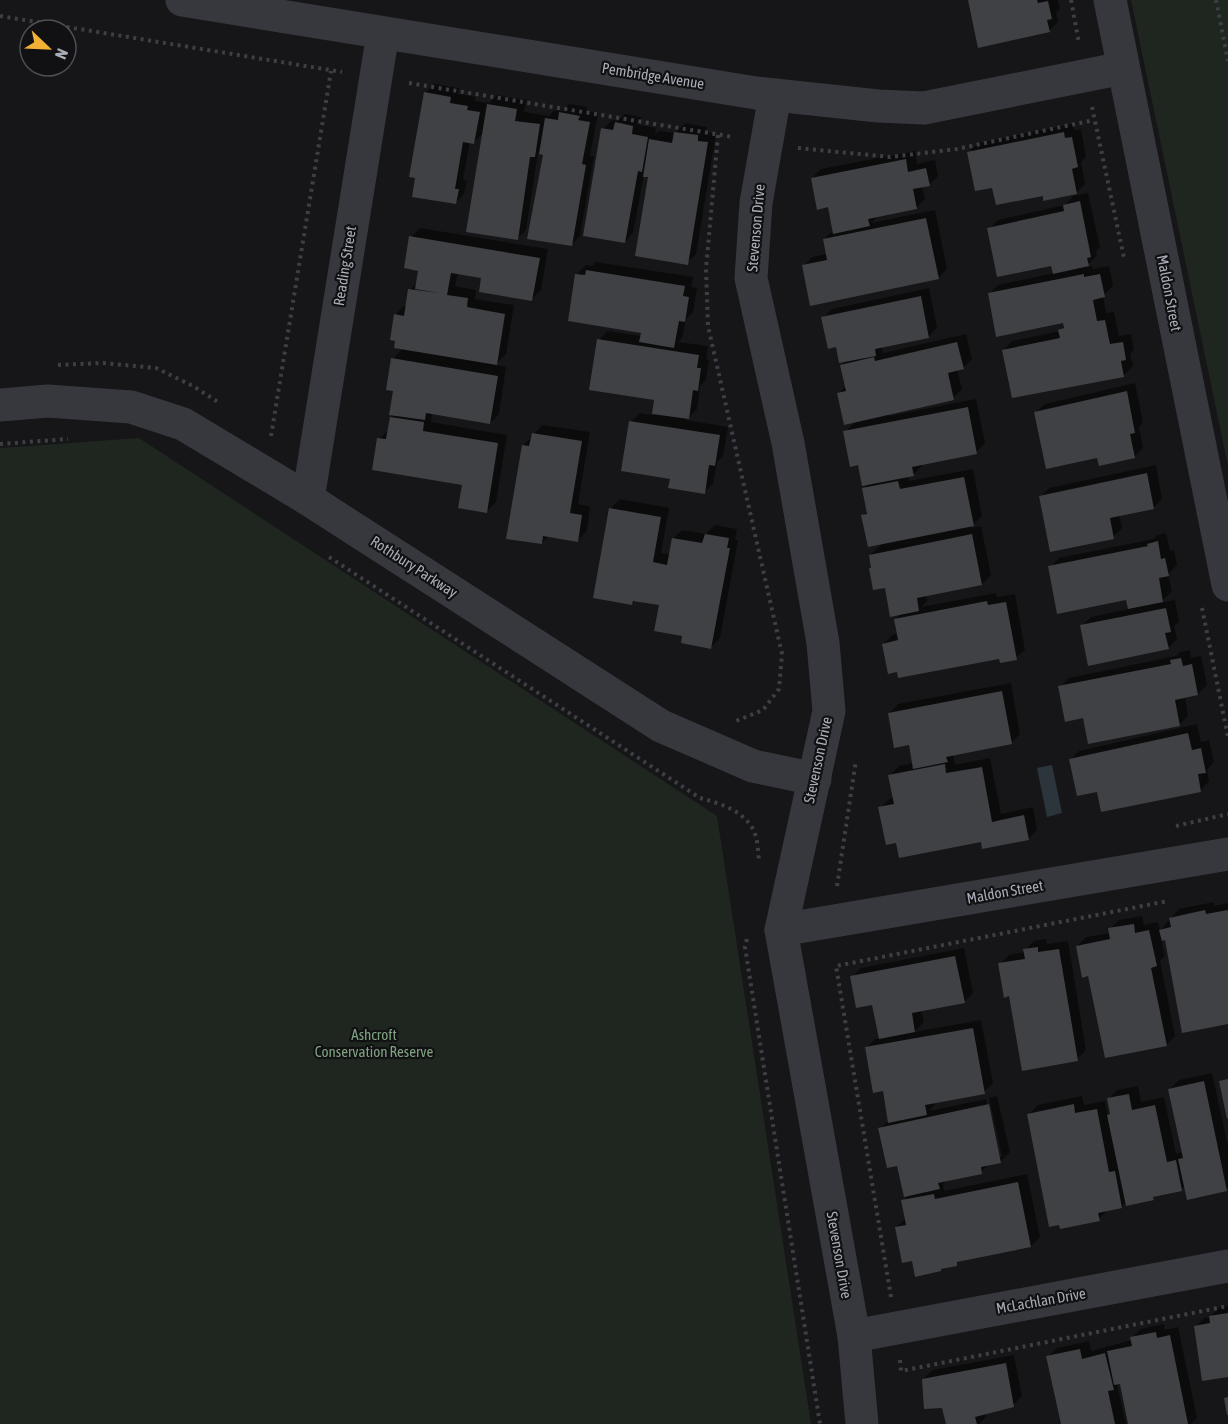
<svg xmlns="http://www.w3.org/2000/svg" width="1228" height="1424" viewBox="0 0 1228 1424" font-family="'Asap Condensed',sans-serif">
<rect width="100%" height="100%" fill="#161618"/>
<g fill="#1e261f">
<path d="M1131 0H1228V466Z"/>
<path d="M139 438 717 816 811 1424H0V448Z"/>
</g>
<path fill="#2c353c" d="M1052 765 1062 813 1047 817 1037 768Z"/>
<g fill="#0007">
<path d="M970 0H1058L1060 9 1056 13 1058 22 1049 31Z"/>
<path d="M434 84 459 88 458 94 476 97 474 101 489 103 497 95 526 100 524 112 549 116 555 110 562 111 569 104 588 107 586 111 598 113 590 156H594L580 236 571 245 544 154 538 153 526 230 517 239 484 132 474 142 470 141 463 180 467 181 464 194 455 203 425 93Z"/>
<path d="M625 114 641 117 640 125 656 128 655 135 659 131 675 133 685 123 707 127 706 132 716 134 696 254 687 263 650 176 644 175 633 233 625 242 603 129 612 120 618 121Z"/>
<path d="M1072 124 1074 130 1081 129 1086 157 1081 162 1085 184 1076 193 1044 194 993 186 969 152 978 143Z"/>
<path d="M915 151 917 164 935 160 938 176 929 185 922 186 925 199 916 208 878 216 871 223 935 210 947 269 938 278 804 266 812 257 827 254 824 239 834 230 830 205 812 178 821 169Z"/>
<path d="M1088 193 1100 247 1096 251 1097 255 1086 267 1092 266 1093 269 1109 266 1113 286 1103 296 1106 313 1114 312 1119 336 1131 334 1134 350 1130 354 1133 366 1124 375 1004 350 1012 341 1060 331 1065 325V322L989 294 998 285 1054 273 1052 264 989 229 998 220 1065 205 1073 196Z"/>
<path d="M420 228 548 249 541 290 532 299 483 276 458 272 455 286 476 290 475 299 514 305 506 354 495 365 506 367 499 414 490 423 432 413 431 422 507 435 496 502 487 511 464 483 379 439 389 430 391 418 395 414 393 359 403 348 395 315 404 306H407L410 290 418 282 420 269 411 237Z"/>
<path d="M596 262 693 277 691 287 697 288 693 312 686 319 682 338 678 342 708 346 706 359 709 360 706 380 700 386 697 409 686 420 728 427 723 456 717 462 713 484 704 492 672 478 631 422 640 413 653 415 655 399 599 340 607 331 642 336 643 331 577 274 586 265 592 266Z"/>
<path d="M929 288 937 328 928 337 884 346 882 348 883 353 966 334 972 359 963 368 957 369 962 389 953 398 889 413V416L976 399 985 443 976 452 922 463V466L913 475 908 476 909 481 973 469 982 516 970 528 981 526 991 575 982 584 926 595 927 601 921 607 996 593 997 597 1015 594 1025 650 1016 658 1000 657 898 670 884 644 892 635 898 634 895 619 901 613 886 586 870 569 872 566 870 555 883 543 863 516 868 511 864 489 869 483 845 432 856 421 838 394 846 386 841 366 847 360 837 345 823 318 832 309Z"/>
<path d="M1135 383 1143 422 1139 427 1143 448 1134 457 1098 456 1036 412 1045 404Z"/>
<path d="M542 425 590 432 578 504 590 507 587 531 578 540 549 536 542 543 523 446Z"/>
<path d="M1156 465 1162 499 1153 508 1119 515 1122 528 1113 537 1040 497 1049 488Z"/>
<path d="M620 499 669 508 661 553 670 555 673 538 682 530 706 534 715 525 737 529 735 540H738L720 638 711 647 684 635 661 604 636 600 632 604 611 508Z"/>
<path d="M1166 533 1170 551 1174 550 1177 565 1168 574 1172 591 1160 603 1175 600 1179 622 1174 626 1177 639 1168 648 1082 626 1091 617 1129 609 1127 599 1050 567 1059 558 1154 539 1157 535Z"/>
<path d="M1190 650 1191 658 1201 656 1207 685 1198 694 1185 697 1188 716 1179 725 1084 716 1060 687 1069 678 1176 656 1180 652Z"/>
<path d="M1011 683 1020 734 1011 743 953 755 955 765 990 758 1001 814 1033 807 1037 830 1028 839 897 841 880 808 889 799 894 798 890 775 899 766 914 763 910 743 889 713 898 704Z"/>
<path d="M1197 724 1201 742 1209 740 1214 762 1207 770 1209 781 1201 790H1098L1070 760 1079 751Z"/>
<path d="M1214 902V906L1228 903V1022L1166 938 1161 939 1165 956 1160 961 1175 1036 1166 1045 1090 975 1077 946 1086 937 1111 933 1110 929 1119 920 1142 916 1144 925 1158 922 1160 931 1179 909Z"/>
<path d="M1046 939 1047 944 1068 941 1086 1050 1077 1059 1010 995 1000 964 1009 955 1025 952V950L1034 941Z"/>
<path d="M964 948 973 993 964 1002 921 1010 924 1022 914 1032 981 1020 993 1083 984 1092 934 1101 935 1105 929 1111 986 1099 999 1157H1002L989 1098 997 1096 1010 1152 1001 1161 990 1163 981 1172 948 1179 943 1184 944 1191 1027 1174 1040 1237 1031 1246 960 1260 956 1264 943 1267 940 1270 913 1259 896 1227 905 1219 903 1201 909 1194 898 1164 880 1129 889 1120 884 1089 867 1048 875 1039 880 1038 873 1004 852 977 861 968Z"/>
<path d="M1212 1073 1228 1146V1188L1226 1189 1186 1185 1182 1189 1157 1195 1153 1198 1127 1201 1121 1207 1108 1210 1099 1219 1029 1114 1038 1105 1082 1096 1084 1105 1105 1101 1108 1116 1111 1113 1108 1099 1117 1090 1138 1086 1141 1102 1164 1097 1176 1154 1183 1152 1170 1089 1179 1080Z"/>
<path d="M1228 1306V1376L1195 1327 1204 1318 1210 1317 1220 1307Z"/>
<path d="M1164 1324 1165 1330 1178 1327 1197 1418 1191 1424H1129L1121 1383 1117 1384 1126 1424H1063L1048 1357 1057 1348 1089 1341 1091 1351 1132 1340V1338L1141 1329Z"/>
<path d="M1014 1355 1022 1396 1013 1405 985 1413 986 1417 979 1424H948L943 1407 923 1379 933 1370Z"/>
</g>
<g fill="#404145">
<path d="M968 0H1037L1038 3 1048 1 1052 19 1047 20 1050 32 978 48Z"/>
<path d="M424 92 451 97 450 103 468 106 467 110 480 112 474 144 463 142 455 189H459L456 204 412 197 415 178 409 177Z"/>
<path d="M487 104 517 109 515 121 540 124 535 157H530L518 240 466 232Z"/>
<path d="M559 112 580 116 578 120 590 122 582 164 586 165 572 246 527 239 543 155 539 154 545 118 558 120Z"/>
<path d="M615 122 633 126 632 134 648 137 642 172 638 171 625 243 583 236 601 128 613 130Z"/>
<path d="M674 132 698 135V141L708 142 688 265 635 256 648 177H643L649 139 672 143Z"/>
<path d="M1064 132 1065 138 1072 137 1078 167 1072 169 1077 194 1043 201V196L996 205 992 188 975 191 967 152Z"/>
<path d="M906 159 908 172 926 168 930 186 913 189 917 209 868 219 870 226 833 234 828 207 817 210 811 178Z"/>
<path d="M1080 201 1091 257 1087 258 1089 266 1053 274 1051 266 997 277 987 228 1064 211 1063 205Z"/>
<path d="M926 218 939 279 810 306 802 265 827 260 823 239Z"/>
<path d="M409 236 540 258 532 301 479 292 481 278 451 273 447 295 468 298 467 307 505 314 497 365 394 348 395 341 390 340 394 314 404 316 408 289 440 293 415 289 418 271 404 268Z"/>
<path d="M586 270 685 286 683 296 689 297 685 322 679 321 674 348 639 342 641 333 568 321 575 274 585 275Z"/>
<path d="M1084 274V277L1100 274 1105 297 1093 300 1097 321 1105 320 1110 344 1123 342 1126 360 1121 361 1124 377 1012 398 1002 350 1060 338 1058 330 1064 328 1063 323 996 337 988 293Z"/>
<path d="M921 296 929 338 875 349 876 356 839 363 836 347 828 349 821 317Z"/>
<path d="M597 339 699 355 697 368H701L698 391 693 390 689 419 652 414 654 400 589 390Z"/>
<path d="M957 342 964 369 948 373 954 400 844 425 837 393 846 391 840 365 874 357 875 361Z"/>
<path d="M391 358 498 376 490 424 426 413 425 420 389 415 393 391 386 390Z"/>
<path d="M1127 391 1135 433 1130 434 1135 458 1099 466 1097 458 1046 469 1034 412Z"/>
<path d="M968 407 977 454 912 467 914 476 862 486 858 465 850 467 843 431Z"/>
<path d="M390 417 424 422 423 431 498 443 487 513 458 508 462 485 372 470 377 438 386 439Z"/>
<path d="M629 421 720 435 715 466 709 465 705 494 668 488 670 479 621 471Z"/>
<path d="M532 433 582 441 570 513 582 515 578 542 543 536 542 544 506 539 522 445 529 446Z"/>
<path d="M1147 473 1154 509 1110 518 1114 539 1050 552 1039 496Z"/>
<path d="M964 477 974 526 868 547 861 515 867 514 862 488 898 481 900 489Z"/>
<path d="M609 508 661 517 653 562 667 565 672 538 702 543 705 534 729 538 727 548H730L711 649 681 643 682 636 654 631 659 605 633 601 632 605 593 598Z"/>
<path d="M972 534 982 585 917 598 919 611 890 617 885 588 873 590 869 568H871L869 555Z"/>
<path d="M1158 541 1161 559 1165 558 1169 576 1159 578 1163 602 1128 609 1126 600 1057 614 1048 566 1148 546 1147 544Z"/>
<path d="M987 601 988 605 1006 602 1017 660 1000 663 999 659 898 678 897 672 888 674 882 644 898 640 894 619Z"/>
<path d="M1166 608 1171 632 1165 633 1169 649 1088 666 1080 625Z"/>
<path d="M1181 658 1183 666 1192 664 1198 695 1175 700 1180 726 1088 744 1083 718 1065 722 1058 686 1171 664 1170 660Z"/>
<path d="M1002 691 1012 744 946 757 948 762 913 769 909 745 894 748 888 713Z"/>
<path d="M1188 733 1192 750 1201 748 1206 773 1198 774 1201 792 1101 812 1097 792 1077 796 1069 759Z"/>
<path d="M945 764 946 773 982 767 992 822 1024 815 1029 840 982 849 981 842 899 858 896 843 886 845 878 807 894 804 888 775Z"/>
<path d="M1205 910 1206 914 1228 910V1024L1182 1033 1165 940 1162 941 1159 930 1171 927 1169 918Z"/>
<path d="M1134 924 1135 933 1149 930 1157 966 1151 968 1167 1046 1105 1058 1088 976 1082 978 1076 946 1110 939 1108 928Z"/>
<path d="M1038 947V952L1059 949 1078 1061 1022 1071 1009 996 1004 998 998 963 1025 959 1023 949Z"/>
<path d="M955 956 965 1003 912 1013 915 1032 879 1039 872 1005 856 1008 850 976Z"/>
<path d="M973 1028 985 1094 925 1105 927 1115 888 1123 883 1091 873 1093 865 1047Z"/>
<path d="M1228 1079V1118L1227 1119 1219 1081Z"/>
<path d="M1204 1081 1227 1191 1187 1200 1178 1159 1183 1158 1168 1089Z"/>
<path d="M1129 1094 1132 1110 1155 1105 1167 1162 1176 1160 1182 1191 1153 1197 1154 1200 1126 1206 1107 1115 1110 1114 1107 1098Z"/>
<path d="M989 1104 1001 1163 981 1167 982 1174 938 1183 940 1189 904 1197 897 1166 887 1168 878 1128Z"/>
<path d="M1074 1104 1075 1113 1097 1109 1109 1172 1115 1171 1122 1208 1098 1213 1100 1221 1060 1229 1059 1225 1049 1227 1027 1114Z"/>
<path d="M1018 1182 1031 1247 957 1262V1266L941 1269V1271L915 1277 912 1261 902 1263 895 1227 906 1225 901 1200 934 1194 935 1199Z"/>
<path d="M1228 1313V1377L1202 1381 1194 1326 1210 1323 1209 1316Z"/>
<path d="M1156 1332 1157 1338 1170 1335 1188 1424H1128L1120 1384 1114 1385 1107 1351 1132 1346 1130 1337Z"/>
<path d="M1080 1349 1082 1359 1105 1353 1114 1390 1108 1391 1115 1424H1061L1046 1356Z"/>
<path d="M1006 1363 1014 1407 975 1417 977 1424H946L942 1408 924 1409 922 1379Z"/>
<path d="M1228 1397V1415H1227L1224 1398Z"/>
</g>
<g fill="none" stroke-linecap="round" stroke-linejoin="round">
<g stroke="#3d3f44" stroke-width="4" stroke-dasharray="3 4.5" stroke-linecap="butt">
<path d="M1071 0 1079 43"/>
<path d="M1216 0 1228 61"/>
<path d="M0 16 342 72"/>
<path d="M409 83 733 137"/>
<path d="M1092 107 1124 258"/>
<path d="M718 135 706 269 708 326 782 654 779 689 763 710 736 721"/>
<path d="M798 148 890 157 957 149 1094 120"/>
<path d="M58 365 103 363 156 368 193 386 218 402"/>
<path d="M271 436 331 71"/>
<path d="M0 444 68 439"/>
<path d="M329 557 700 798C722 804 749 812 756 837 758 844 758 853 759 861"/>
<path d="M1202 608 1228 737"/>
<path d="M1176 826 1228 814"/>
<path d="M837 886 856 760"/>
<path d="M747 939 745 947 820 1424"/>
<path d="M891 1297 836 966 1168 901"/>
<path d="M900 1360 901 1371 1228 1306"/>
</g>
<g stroke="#37383d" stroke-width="33">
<path d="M182 0 756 93 878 106 924 108 1123 68"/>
<path d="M1110 0 1228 585"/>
<path d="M775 95 756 203 751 278 788 443 823 643 829 711 781 930 854 1336 862 1424"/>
<path d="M0 405 48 401 131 407 183 424 308 499 661 726 753 766 815 779"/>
<path d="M308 499 383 33"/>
<path d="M781 930 1228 854"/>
<path d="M854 1336 1228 1266"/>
</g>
</g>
<g text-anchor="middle" stroke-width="4.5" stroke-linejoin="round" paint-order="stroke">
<g font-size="15" fill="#a8adb8" stroke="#111113">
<text transform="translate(653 76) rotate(9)" y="5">Pembridge Avenue</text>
<text transform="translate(756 228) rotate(-85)" y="5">Stevenson Drive</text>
<text transform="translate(345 266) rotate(-81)" y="5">Reading Street</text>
<text transform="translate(1169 293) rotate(79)" y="5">Maldon Street</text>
<text transform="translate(414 567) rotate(33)" y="5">Rothbury Parkway</text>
<text transform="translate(818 760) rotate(-78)" y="5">Stevenson Drive</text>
<text transform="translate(1005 892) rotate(-10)" y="5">Maldon Street</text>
<text transform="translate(839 1255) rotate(80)" y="5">Stevenson Drive</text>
<text transform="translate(1041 1301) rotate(-10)" y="5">McLachlan Drive</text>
</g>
<g font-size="15" fill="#7fa381" stroke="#111113">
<text x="374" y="1040">Ashcroft<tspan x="374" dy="17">Conservation Reserve</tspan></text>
</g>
</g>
<g transform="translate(48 48) rotate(113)"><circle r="28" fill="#111113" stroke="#4d4f55" stroke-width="1.5"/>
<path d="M0-4.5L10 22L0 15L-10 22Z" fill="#f2b134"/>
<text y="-9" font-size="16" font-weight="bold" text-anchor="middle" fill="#a8adb8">N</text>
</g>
</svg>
